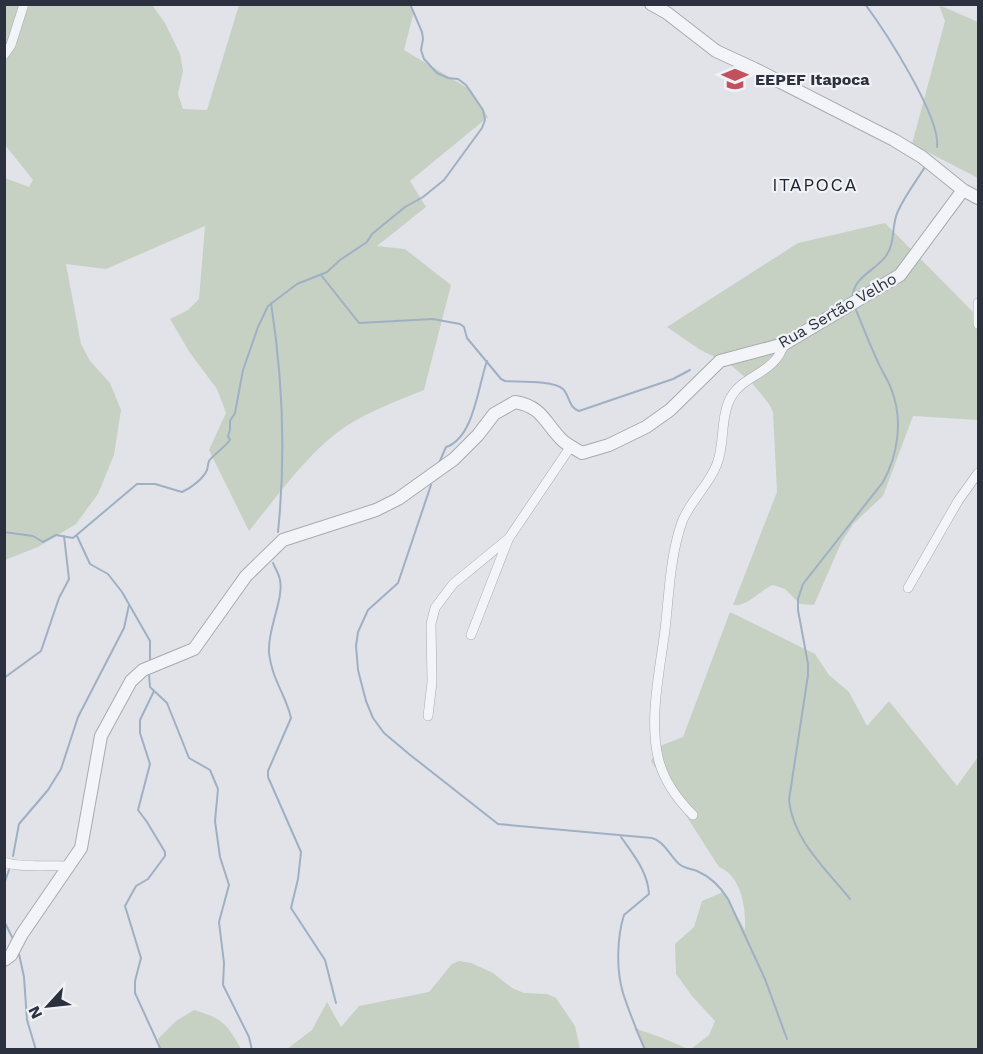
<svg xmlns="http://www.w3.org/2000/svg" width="983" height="1054" viewBox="0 0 983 1054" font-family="'Work Sans',sans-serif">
<rect width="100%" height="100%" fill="#e1e3e8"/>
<g fill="#c6d1c3">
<path d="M5 5H152L165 23 180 54 183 71 178 94 183 109 207 110 239 5H410L414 11 404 50 471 90 488 117 410 181 426 207 377 246 405 249 451 285 424 390C397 401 369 411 345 427 309 451 276 498 249 531L209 450 226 413 217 389 190 353 170 319 188 310 199 299 205 226 106 269 66 264 81 344 90 361 110 383 121 410 114 455 98 494 76 524 38 547 5 560V178L29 187 33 180 5 145Z"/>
<path d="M939 5 978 22V178L912 144 945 21Z"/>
<path d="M885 223 978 317V420L913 416 883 496 854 523 841 543 814 605 800 604 785 589 773 585C760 590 748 607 733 605L777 492 773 412 769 404 752 383 732 366 699 349 667 327 798 243Z"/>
<path d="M730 612 815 654 829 675 849 692 867 726 889 701 957 786 978 757V1049H691L709 1035 715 1021 692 996 676 974 675 944 694 927 702 901 723 892 745 930C746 909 742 876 719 867L651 761 660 746 683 737Z"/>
<path d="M459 961 471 963 493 973 512 988 524 993 547 994 556 998 575 1026 580 1049H287L312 1030 327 1002 341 1027 359 1006 429 992 452 964Z"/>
<path d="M194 1010C222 1018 227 1024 241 1049H161L158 1039 176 1021Z"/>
<path d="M634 1028 660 1037 688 1049H644Z"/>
</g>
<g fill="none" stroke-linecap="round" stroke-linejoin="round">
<g stroke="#9fb0c5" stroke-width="2">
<path d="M865 4C885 31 941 117 937 147"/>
<path d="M321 275 359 323 433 319 460 324 464 327 467 338 501 379 505 381C518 382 553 380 563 389 570 396 568 407 579 411L673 379 690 370"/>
<path d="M853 299C851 278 875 271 886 256 896 242 891 225 898 211 905 196 916 181 925 167"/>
<path d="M271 303C283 380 286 454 278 532"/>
<path d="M439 463 446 447C474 438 478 386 487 361"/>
<path d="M431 485 398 583 368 610 358 632 356 646 358 670 366 701 373 718 384 733 409 754 498 824 652 838C664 841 670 856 679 864 684 868 691 869 697 871 711 877 720 886 728 899L765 979 787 1039"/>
<path d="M4 532 33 536 43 542 56 535 73 538 137 484H155L182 492C191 488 203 479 207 470 208 467 208 463 209 461 212 456 225 447 230 440L228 436 230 430V421L235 413 243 370 258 327 268 306 297 284 327 272 340 260 367 242 372 234 405 207 423 197 444 180 482 128 485 120 483 110 466 85 458 79 448 78 437 73 424 59 421 50 423 39 422 32 410 4"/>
<path d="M77 536 90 564 108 574 122 592 150 641V660"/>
<path d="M273 563C275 568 279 574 280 580 284 600 267 629 269 653 272 680 286 695 291 718L268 771V777L301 852 298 879 291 908 325 960 336 1003"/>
<path d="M149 674 150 687 167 703 189 758 210 770 218 789 215 821 220 857 229 885 219 922 224 963 223 985 249 1037 252 1050"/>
<path d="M4 678 41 651 59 598 69 579 64 536"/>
<path d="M154 691 140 720V733L150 764 138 810 147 822 165 852V856L148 879 136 886 125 906 141 958 135 981V993L161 1050"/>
<path d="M621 837C633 854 648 872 649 894L624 915C617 937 616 970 623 993 629 1012 637 1031 645 1050"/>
<path d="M13 856 19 824 48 790 61 769 78 717 124 628 129 605"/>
<path d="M4 884 9 870"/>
<path d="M850 899C826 869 793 840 789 800L808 675V664L798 610V599L803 584 883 482C898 455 903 420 892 391 889 381 882 372 878 362 870 345 863 327 856 310"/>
<path d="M4 921 12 937"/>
<path d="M19 954 24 977 27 1020 36 1050"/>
</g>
<g stroke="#a7aab2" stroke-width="10">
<g id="minor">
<path d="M4 55 11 45 24 4"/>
<path d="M978 303V324"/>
<path d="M908 588 958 501 978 473"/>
<path d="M471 635 508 540"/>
<path d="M428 716 432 682 431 624 435 608 453 584 509 538 571 446"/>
<path d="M693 815C676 798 663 780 658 757 649 718 660 669 665 630 669 595 670 556 682 522 690 501 709 485 717 464 725 443 720 417 731 397 744 374 775 374 784 344"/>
<path d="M4 862C18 868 50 865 67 866"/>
</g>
</g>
<g stroke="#a7aab2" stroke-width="14">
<g id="tertiary">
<path d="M651 4 667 13 716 51 755 69 894 140 922 157 963 190 978 198"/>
<path d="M4 960 11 955 22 934 81 848 101 736 131 681 143 670 194 649 246 576 283 540 376 510 398 499 454 459 478 435 494 414 515 402C543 407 544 422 562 440 567 445 576 449 582 453L609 445 646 427 670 410 720 361 784 344 900 275 963 190"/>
</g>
</g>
<use href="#minor" stroke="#f3f4f7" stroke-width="9"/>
<use href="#tertiary" stroke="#f3f4f7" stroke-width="12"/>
</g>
<defs>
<g id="school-bare" transform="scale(2.07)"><path d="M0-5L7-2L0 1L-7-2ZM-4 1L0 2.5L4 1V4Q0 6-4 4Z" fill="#c2515d" stroke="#f0f2f6" stroke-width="2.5" paint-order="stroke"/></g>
</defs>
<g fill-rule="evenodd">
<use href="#school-bare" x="735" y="79"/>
</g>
<g text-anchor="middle" stroke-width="4.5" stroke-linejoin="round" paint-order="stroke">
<g font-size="16" font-weight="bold" fill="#2b313f" stroke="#f0f2f6" text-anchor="start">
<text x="755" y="85">EEPEF Itapoca</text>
</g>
<g font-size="16" fill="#2b313f" stroke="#f0f2f6">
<text transform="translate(837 310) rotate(-30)" y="6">Rua Sertão Velho</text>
</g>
<g font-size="18" letter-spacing="1.5" fill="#1d222f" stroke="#f0f2f6">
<text x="815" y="191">ITAPOCA</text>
</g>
</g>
<rect width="983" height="1054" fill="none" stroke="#2b313f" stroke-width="12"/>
<g transform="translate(48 1006) rotate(243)" stroke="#f0f2f6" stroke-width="4.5" paint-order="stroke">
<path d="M0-4.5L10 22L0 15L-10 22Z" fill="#2b313f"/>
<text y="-9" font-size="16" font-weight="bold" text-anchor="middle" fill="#2b313f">N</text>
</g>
</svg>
